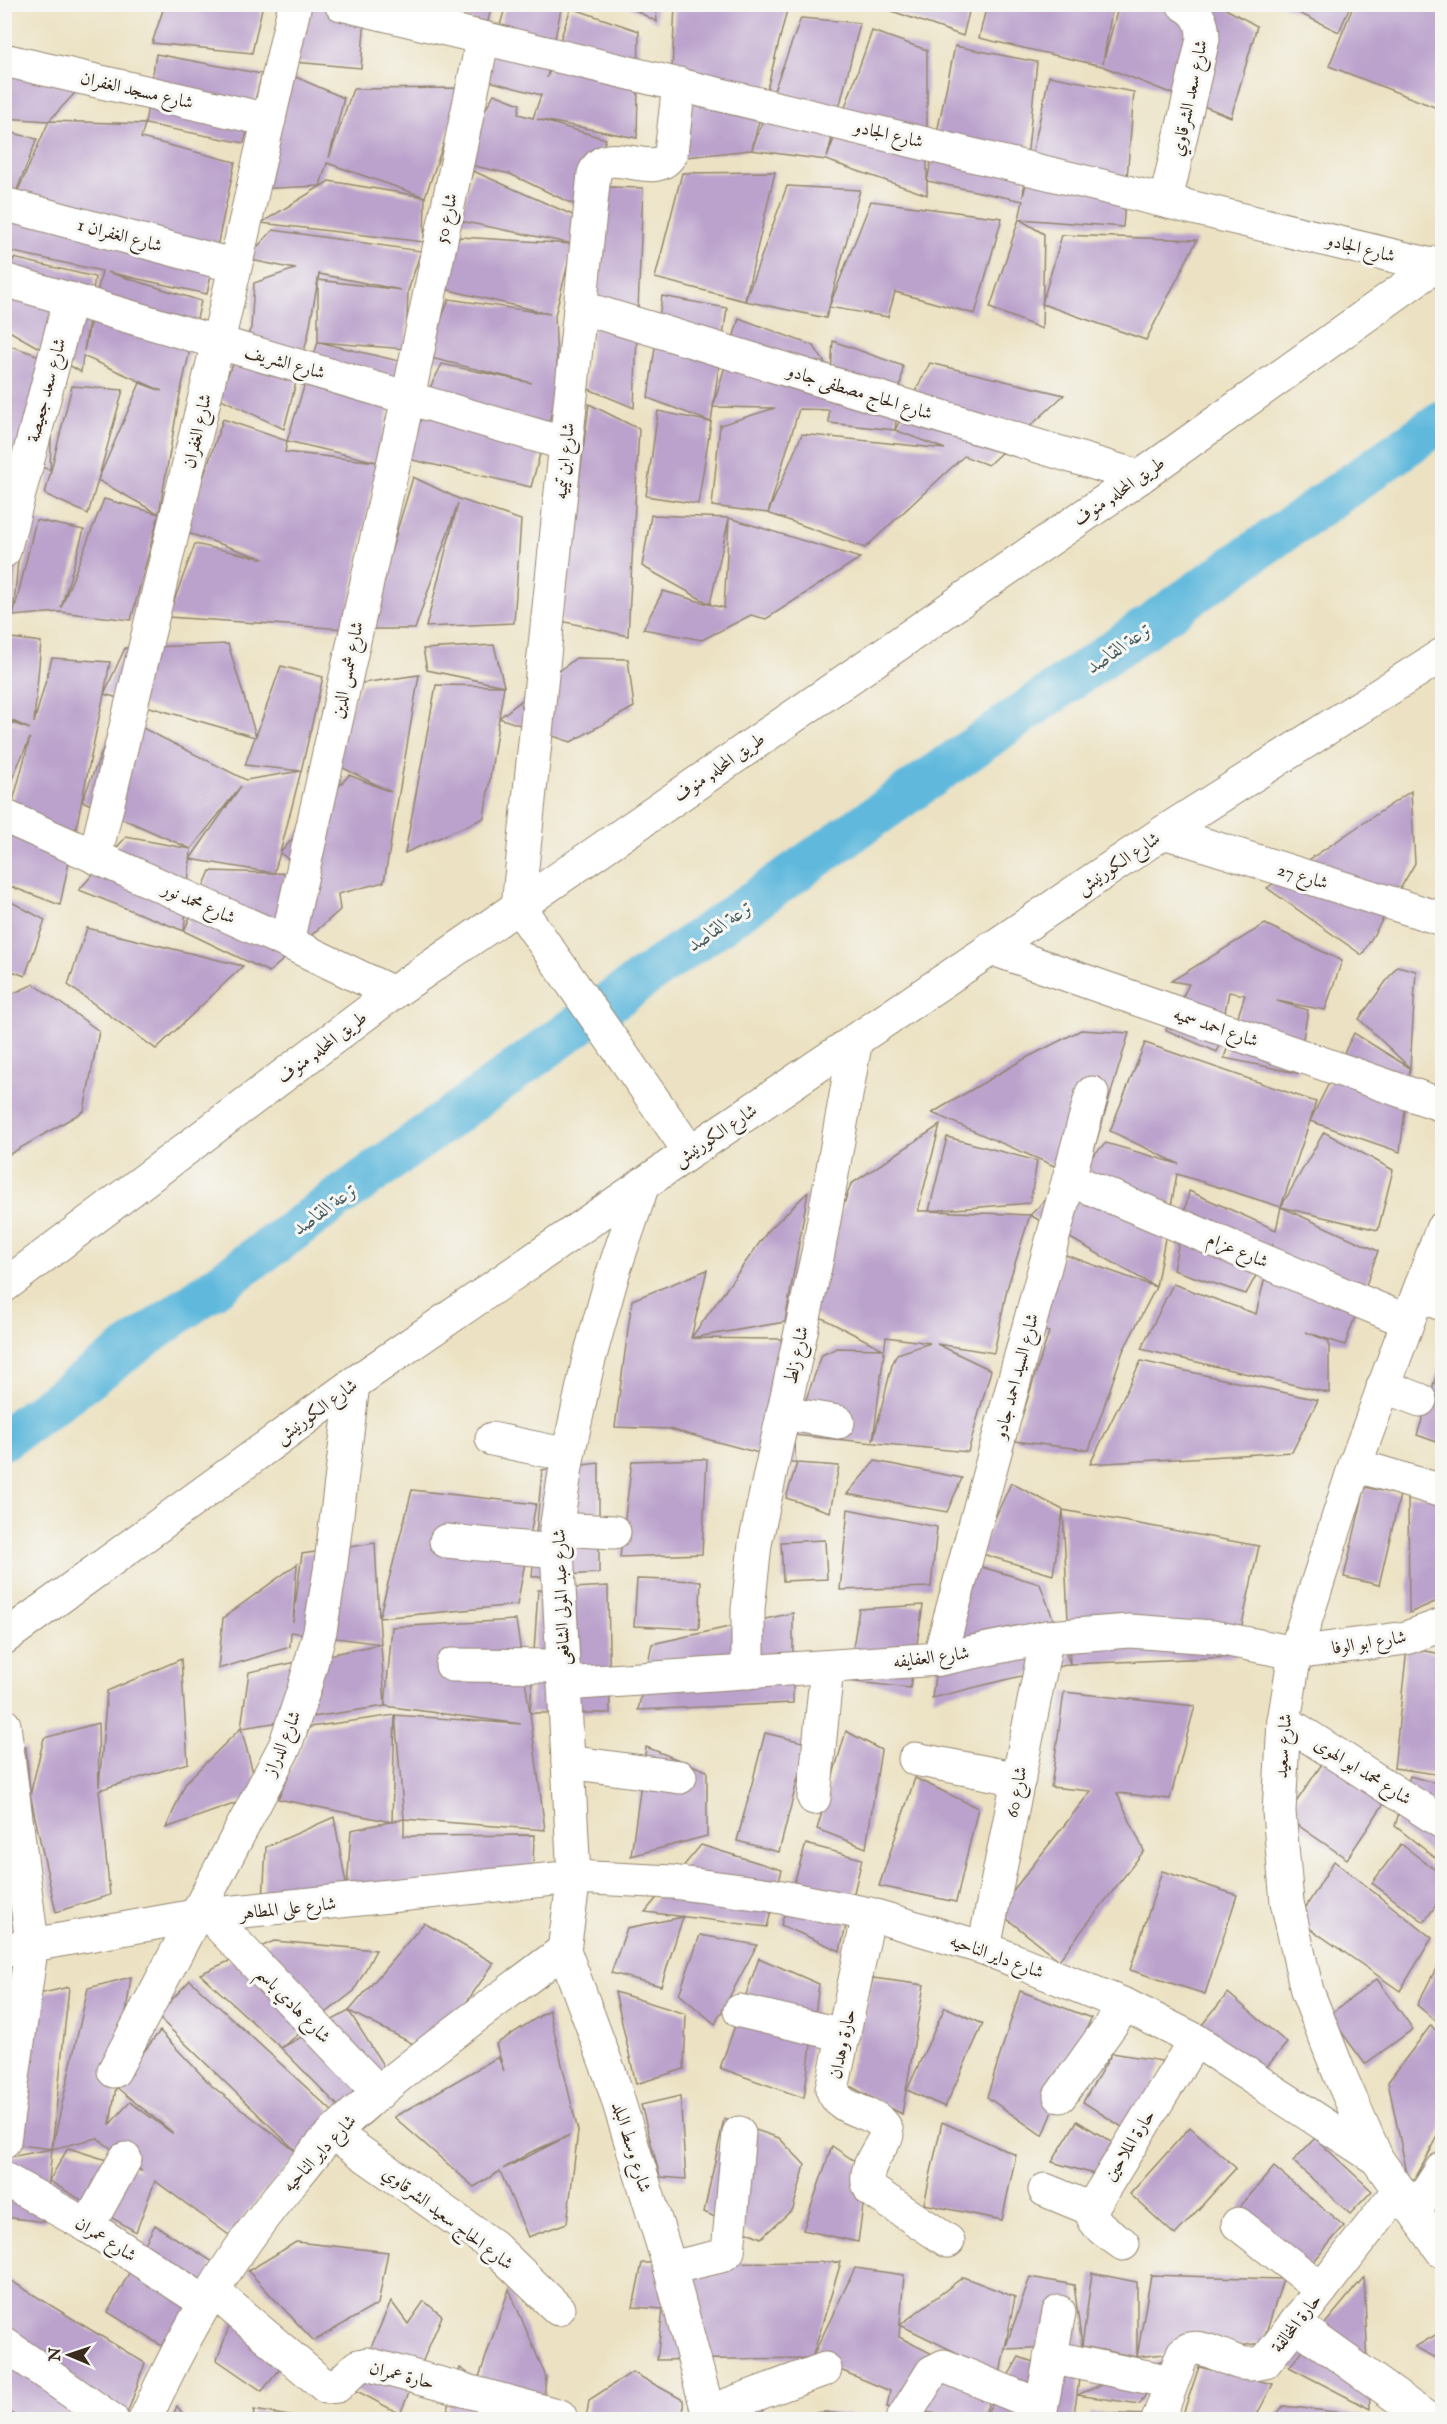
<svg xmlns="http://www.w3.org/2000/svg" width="1447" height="2424" viewBox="0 0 1447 2424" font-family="'IM FELL English',Amiri,serif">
<rect width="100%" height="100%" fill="#f6f6f2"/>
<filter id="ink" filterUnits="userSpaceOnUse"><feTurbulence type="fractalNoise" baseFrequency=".0167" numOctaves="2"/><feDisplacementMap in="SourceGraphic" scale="12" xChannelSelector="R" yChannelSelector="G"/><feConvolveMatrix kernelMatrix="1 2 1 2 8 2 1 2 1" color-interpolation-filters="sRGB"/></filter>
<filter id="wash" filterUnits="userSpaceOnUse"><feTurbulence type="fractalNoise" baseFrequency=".008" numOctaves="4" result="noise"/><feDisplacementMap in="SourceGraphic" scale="24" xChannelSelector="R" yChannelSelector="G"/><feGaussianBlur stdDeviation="1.35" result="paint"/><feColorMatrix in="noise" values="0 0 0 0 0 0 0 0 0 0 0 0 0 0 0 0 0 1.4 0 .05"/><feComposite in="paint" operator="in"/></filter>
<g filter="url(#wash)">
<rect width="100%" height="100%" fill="#ece2c3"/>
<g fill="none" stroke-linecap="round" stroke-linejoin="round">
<path stroke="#60b9dd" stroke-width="42" d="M4 1439 656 969 1442 421"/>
</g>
<g id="blocks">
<g fill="#bba2cc" fill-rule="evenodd">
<path d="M165 4H263L252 53 152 43Z"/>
<path d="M281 4H366L361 68 294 62 276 6Z"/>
<path d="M441 4H492L487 25 439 10Z"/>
<path d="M506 4H562L547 78 571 8 639 31 637 138 537 119 606 139 579 207 510 174 457 162 494 94 520 104 518 114 533 118 541 95 485 80Z"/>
<path d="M624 4H656L657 22Z"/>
<path d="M675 4H761L787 10 752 149 801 18 860 23 827 158 872 31 927 50V195L826 160 751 150 668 159Z"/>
<path d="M872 4H971L963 36Z"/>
<path d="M987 4H1113L1103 63 1119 4H1217L1257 26 1231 117 1102 66 979 38Z"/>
<path d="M1280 4H1351L1339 32Z"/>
<path d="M1354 4H1442V110L1329 66Z"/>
<path d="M4 43 100 66 49 121 4 118Z"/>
<path d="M955 46 1037 62 1023 197 1049 76 1134 92 1123 227 1019 219 1023 201 927 181Z"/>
<path d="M156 54 262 74 244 143 145 124Z"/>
<path d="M291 75 344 98 329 158 353 89 463 88 425 197 327 163 320 186 253 189Z"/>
<path d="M49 121 145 124 141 138 235 162 207 294 107 272 201 301 179 399 159 514 131 620 59 612 13 616 36 520 84 530 61 608 104 499 159 514 98 480 88 514 45 494 72 386 123 390 98 480 140 383 162 391 83 356 81 372 4 328V281L14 258 95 277 84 351 102 271 4 250V222Z"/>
<path d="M5 131 37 139 5 220Z"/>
<path d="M473 171 575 216 573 244 555 315 558 389 531 487 395 456 442 364 532 383 427 357 449 299 550 314 432 286 460 237 573 244 460 221Z"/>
<path d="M775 172 745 301 655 278 682 173Z"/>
<path d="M329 181 425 197 424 242 261 223Z"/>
<path d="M787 186 860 190 829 307 871 201 1002 218 975 314 895 292 888 317 829 307 826 318 745 301Z"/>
<path d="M609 187 643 188 634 408 586 388Z"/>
<path d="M1019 219 1044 234 1042 329 990 308Z"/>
<path d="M273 230 421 251 408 291 406 349 318 342 399 361 377 462 345 629 168 617 195 544 264 559 185 532 223 419 287 441 285 452 377 462 287 441 318 342V280L308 336 284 429 217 397 251 328 254 283 295 269 246 259ZM319 274 401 290 318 280Z"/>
<path d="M1062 235 1197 240 1146 340 1042 304Z"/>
<path d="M662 296 727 308 711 422 648 398Z"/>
<path d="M739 318 814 346 831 373 833 341 903 366 895 430 930 363 1064 395 988 465 964 456 865 548 768 513 712 506 720 425 775 408 713 407ZM799 409 829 410V423L895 430 945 449 802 434 768 513Z"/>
<path d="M11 346 54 361 50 470 4 454V378Z"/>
<path d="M589 404 639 429 628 636 561 621Z"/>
<path d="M658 411 711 422 698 504 646 496Z"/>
<path d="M413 477 459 499 521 520 514 623 426 627 458 503 415 629H368Z"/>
<path d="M651 515 729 518 860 558 766 619 751 615 702 640 643 629 663 591 712 605 724 608 729 518 710 604 642 566Z"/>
<path d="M4 531 20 538 13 616 4 615Z"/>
<path d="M4 637 41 642 34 723 52 658 110 662 104 694 125 648 228 644 256 736 281 666 323 677 301 771 245 765 255 737 104 694 60 905 4 884V835L30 738 4 797V720L30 729 4 717Z"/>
<path d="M494 645 504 686 427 670 423 649Z"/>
<path d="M576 658 628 659 634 707 571 742 499 718 484 818 405 853 436 685 504 686 499 718Z"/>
<path d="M419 675 384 882 338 894 340 910 269 972 184 931 79 890 126 837 191 849 82 801 117 715 246 780 301 771 280 853 349 775 391 792 327 760 362 683ZM241 786 190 859 274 873 210 871 184 931 191 849ZM280 853 310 875 274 873Z"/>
<path d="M1411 791 1415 863 1362 955 1267 888Z"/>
<path d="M4 898 45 920 25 976 4 968Z"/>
<path d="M1265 924 1342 961 1325 1010 1277 1001 1308 1010 1297 1073 1224 1058 1245 995 1229 992 1217 1052 1166 1030 1189 984 1171 981Z"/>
<path d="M87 928 243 966 156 1049 68 985Z"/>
<path d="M1397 966 1416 971 1410 1068 1359 1019Z"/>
<path d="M34 984 99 1031 84 1111 5 1157V997Z"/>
<path d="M1081 1030 1129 1033 1092 1156 1106 1143 1179 1164 1110 1131 1145 1043 1316 1102 1310 1121 1354 1033 1410 1068 1400 1152 1310 1121 1281 1207 1324 1132 1393 1170 1378 1230 1281 1207 1177 1174 1156 1287 1123 1351 1089 1450 1014 1441 1049 1332 1029 1327 1063 1254 1156 1287 1030 1215 1082 1165 1059 1168 932 1113 1024 1059Z"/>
<path d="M940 1125 918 1211H929L947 1137 1037 1161 1030 1203 929 1211 1030 1215 1007 1289 994 1353 937 1344 991 1370 968 1452 793 1435 796 1463 669 1429 615 1427 632 1300 707 1270 691 1338 768 1231 808 1192 785 1322 691 1338 781 1339 793 1435 822 1355 837 1348 883 1349 806 1310 851 1184ZM886 1337 930 1343 897 1354 892 1365 873 1441Z"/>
<path d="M1189 1191 1276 1230 1281 1207 1378 1251 1345 1345 1306 1332 1329 1341V1393L1141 1349 1173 1284 1256 1314 1273 1244 1246 1294 1173 1270Z"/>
<path d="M1141 1361 1318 1400 1292 1452 1090 1464Z"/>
<path d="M1440 1364 1442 1365V1444L1417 1435Z"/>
<path d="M707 1459 702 1554 620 1557 632 1461Z"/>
<path d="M875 1461 962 1478 947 1512 847 1494Z"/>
<path d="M599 1463V1573L532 1577 542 1470Z"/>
<path d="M797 1463 839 1466 830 1512 786 1498Z"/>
<path d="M1011 1483 1063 1510 1259 1546 1235 1657 1070 1664 932 1698 951 1558 1040 1584 1070 1664 1063 1510 1053 1575 979 1553Z"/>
<path d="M1365 1487 1400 1495 1379 1585 1344 1577Z"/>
<path d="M412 1490 536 1504 517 1605 379 1618 381 1644 291 1632 290 1647 218 1669 223 1618 297 1564 293 1622 302 1554 375 1543 379 1618Z"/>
<path d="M1442 1495V1599L1409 1613 1408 1496Z"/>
<path d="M848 1509 937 1527 931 1587 840 1590Z"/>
<path d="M825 1540 827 1579 783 1581 781 1542Z"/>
<path d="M637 1579 701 1581 699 1629 634 1626Z"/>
<path d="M608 1586 610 1713H530L545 1830 404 1819 395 1715 521 1724 385 1706 392 1627 516 1620 530 1713 538 1590Z"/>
<path d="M923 1605 910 1688 848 1681 859 1609Z"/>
<path d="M793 1613V1703L638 1710 652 1644Z"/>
<path d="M381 1644 385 1706 241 1728 259 1795 166 1828 186 1782 241 1728 249 1672Z"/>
<path d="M1407 1648 1442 1654V1775L1394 1768Z"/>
<path d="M181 1659 188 1763 99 1790 110 1895 56 1912 30 1795 36 1856 4 1757 26 1747 30 1795 44 1738 98 1723 99 1787 107 1691Z"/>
<path d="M1064 1692 1195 1706 1170 1799 1117 1793 1144 1851 1059 1960 997 1911 1091 1791 1051 1787Z"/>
<path d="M395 1715 392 1822 278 1799 310 1727Z"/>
<path d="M846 1731 881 1750 866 1848 817 1829Z"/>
<path d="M765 1733 807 1743 779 1852 737 1841Z"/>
<path d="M646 1747 707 1771V1836L631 1856Z"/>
<path d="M1326 1758 1387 1799 1347 1859 1286 1817Z"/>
<path d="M1410 1776 1442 1785V1863L1395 1826Z"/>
<path d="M915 1778 978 1808 956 1902 879 1886Z"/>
<path d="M334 1817 347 1889 263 1901 266 1847Z"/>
<path d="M404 1819V1836L534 1835 533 1868 347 1889 351 1830Z"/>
<path d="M806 1844 862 1859 840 1951 781 1925Z"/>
<path d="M1401 1844 1442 1875V1897L1424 1922 1372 1883Z"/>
<path d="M701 1845 782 1870 767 1927 645 1912Z"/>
<path d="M1334 1861 1432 1938 1400 1991 1298 1920Z"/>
<path d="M1162 1871 1237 1895 1205 1994 1130 1970Z"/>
<path d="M683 1917 661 1986 611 1973 627 1928Z"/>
<path d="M424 1923 494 1963 431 2053 349 2011Z"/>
<path d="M700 1935 757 1945 715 2024 679 1994Z"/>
<path d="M274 1941 376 1950 354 1991 281 2048 349 2011 401 2094 362 2130 281 2048 200 1974Z"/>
<path d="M1442 1957V2026L1417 2005Z"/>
<path d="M759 1958 819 1984 804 2098 720 2068Z"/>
<path d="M131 1977 116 2087 160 2031 212 2086 299 2154 157 2016 190 1980 333 2112 299 2154 259 2197 229 2235 155 2181 136 2232 49 2181 68 2148 142 2171 97 2138 52 2149 88 1988ZM116 2087 172 2132V2133L130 2102 110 2124Z"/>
<path d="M873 1978 924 1985 902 2114 846 2084Z"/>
<path d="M1377 1979 1413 2029 1365 2064 1329 2015Z"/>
<path d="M69 1987 52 2149 4 2143V2002Z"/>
<path d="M1020 1991 1091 2018 1043 2136 987 2097Z"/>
<path d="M615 1992 686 2014 684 2069 636 2084Z"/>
<path d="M1228 1993 1287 2043 1259 2076 1201 2026Z"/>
<path d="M945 2007 983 2024 945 2107 907 2090Z"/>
<path d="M549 2010 578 2131 567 2223 528 2237 500 2171 474 2187 394 2117 498 2057 504 2071 496 2044ZM570 2135 503 2169 529 2153Z"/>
<path d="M1431 2025 1442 2038V2129L1410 2188 1388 2082Z"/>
<path d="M1112 2053 1162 2061 1136 2136 1083 2102Z"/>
<path d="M680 2096 686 2179 660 2177 641 2105Z"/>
<path d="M724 2119 779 2138 805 2165 793 2209 761 2238 704 2212Z"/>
<path d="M1077 2121 1112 2142 1094 2174 1052 2162Z"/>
<path d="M942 2122 1016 2155 1002 2220 924 2204Z"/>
<path d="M1190 2127 1236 2168 1175 2235 1130 2194Z"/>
<path d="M1315 2138 1372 2191 1350 2214 1293 2161Z"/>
<path d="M832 2146 868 2170 858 2242 803 2230Z"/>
<path d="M52 2149 45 2222 4 2217V2158Z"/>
<path d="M1274 2167 1344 2226 1309 2267 1239 2208Z"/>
<path d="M155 2225 213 2262 176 2355 108 2312Z"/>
<path d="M296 2242 388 2252 378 2304 314 2341 248 2271Z"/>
<path d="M841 2262 812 2358 855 2268 904 2275 899 2337 995 2386 983 2420 887 2407 890 2391 812 2358 657 2360 663 2309 633 2307 642 2263Z"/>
<path d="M1092 2273 1137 2282V2357L1151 2275 1283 2279 1263 2343 1137 2357 1082 2346 1005 2349 1030 2277 1074 2285 1082 2346Z"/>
<path d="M963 2277 1015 2297 1000 2374 900 2325Z"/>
<path d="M1364 2277 1370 2409 1289 2367Z"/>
<path d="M8 2279 145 2363 125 2420H24L4 2409V2289Z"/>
<path d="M509 2289 546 2377 542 2420H445L460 2368 478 2380Z"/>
<path d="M391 2301 408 2324 424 2301 442 2316 400 2414 353 2389Z"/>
<path d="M235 2310 290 2357 262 2391 217 2360Z"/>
<path d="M1442 2331V2361L1415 2347Z"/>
<path d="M1019 2357 1079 2378 1077 2395 1167 2358 1140 2404 1077 2395 1073 2420H983Z"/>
<path d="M1199 2367 1273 2384 1254 2420H1181Z"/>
<path d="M632 2372 683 2400 684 2420H586L589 2400Z"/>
<path d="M763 2405V2420H707Z"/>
<path d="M177 2406 187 2420H171Z"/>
<path d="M1283 2406 1362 2415 1361 2420H1272Z"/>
<path d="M254 2410 300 2418V2420H253Z"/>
<path d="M826 2412 828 2420H773V2416L826 2412 888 2420H830Z"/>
<path d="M1090 2413 1149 2415 1147 2420H1088Z"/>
</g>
</g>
</g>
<g filter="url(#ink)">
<use href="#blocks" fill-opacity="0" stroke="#948670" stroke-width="1.5"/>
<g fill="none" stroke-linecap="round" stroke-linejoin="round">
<g stroke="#948670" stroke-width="35">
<g id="minor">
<path d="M341 4 1436 266"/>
<path d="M4 60 269 120"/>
<path d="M1166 200 1203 39C1203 22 1198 12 1183 4"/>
<path d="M4 204 235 266"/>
<path d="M4 280 566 444"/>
<path d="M580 307 1140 477"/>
<path d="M4 551 70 299"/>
<path d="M4 816 287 942 393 993"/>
<path d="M1164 832 1442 919"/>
<path d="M95 857 218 342 295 4"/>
<path d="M518 906 594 174C606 140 655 184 671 153L679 84"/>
<path d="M287 942 408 398 483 38"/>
<path d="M990 948 1442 1105"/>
<path d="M1069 1179 1407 1321"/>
<path d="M643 1184 613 1273 588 1363 568 1455 556 1529 574 1877 564 1950 610 2074 670 2268 708 2412V2420"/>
<path d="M1418 1295 1442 1304"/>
<path d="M1383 1386 1420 1400"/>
<path d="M783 1413 838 1422"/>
<path d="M492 1439 568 1455"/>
<path d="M1355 1465 1442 1491"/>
<path d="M556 1529 614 1532"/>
<path d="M446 1541 557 1551"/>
<path d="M939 1659 1092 1093"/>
<path d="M452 1665 563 1666"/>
<path d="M748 1672V1609L755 1544 818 1253 856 1039"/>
<path d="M564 1684 939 1659 1047 1637 1130 1631 1213 1637 1295 1653 1406 1638 1442 1625"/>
<path d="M1284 1721 1442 1822"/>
<path d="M4 1725 32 1943 4 2141"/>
<path d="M915 1759 1019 1779"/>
<path d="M568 1762 680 1777"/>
<path d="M814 1798 827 1667"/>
<path d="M869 1914 832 2089C841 2117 885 2108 887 2135 879 2151 860 2172 871 2190L948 2241"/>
<path d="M210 1916 379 2093"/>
<path d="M984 1948 1047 1637"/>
<path d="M4 1950 195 1916 574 1877 672 1882 771 1895 869 1914 984 1948 1125 2005 1195 2040 1377 2159"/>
<path d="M740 2011 844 2035"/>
<path d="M114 2071 285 1746 304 1689 320 1631 330 1571 353 1384"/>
<path d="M1060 2096 1125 2005"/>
<path d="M333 2133 493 2246 558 2309"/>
<path d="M4 2179 88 2226 206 2303"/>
<path d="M1045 2190 1091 2209"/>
<path d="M1415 2211 1442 2169"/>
<path d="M1238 2224 1322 2289"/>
<path d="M88 2226 125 2159"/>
<path d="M1123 2244C1110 2234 1092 2226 1091 2209L1195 2040"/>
<path d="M670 2268 721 2256 728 2251 739 2133"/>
<path d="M213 2291 326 2387 337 2386 358 2366 367 2364 560 2416"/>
<path d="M1295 2324 1429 2420"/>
<path d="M4 2344 112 2420"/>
<path d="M1050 2357 1171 2382"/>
<path d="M708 2412 825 2369"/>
<path d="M145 2420C184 2332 234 2249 296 2176 309 2161 320 2144 335 2131 406 2065 487 2009 564 1950"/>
<path d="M902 2420 932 2372 944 2366 1041 2406"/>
<path d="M1039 2420 1059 2312"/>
<path d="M1158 2420 1183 2353C1197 2339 1225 2360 1241 2363 1250 2365 1257 2364 1265 2362L1399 2190"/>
</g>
</g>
<g stroke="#948670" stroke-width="35">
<path id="tertiary" d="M1442 1229 1355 1465 1295 1653 1284 1721 1279 1812 1287 1902 1307 1991 1340 2075 1377 2159 1442 2251"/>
</g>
<g stroke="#948670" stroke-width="35">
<g id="secondary">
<path d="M518 906 690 1152"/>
<path d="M4 1286 393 993 1140 477 1442 261"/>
<path d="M4 1638 353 1384 690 1152 1164 832 1442 655"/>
</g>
</g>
<use href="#minor" stroke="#fff" stroke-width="33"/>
<use href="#tertiary" stroke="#fff" stroke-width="33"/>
<use href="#secondary" stroke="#fff" stroke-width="33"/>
</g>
</g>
<g text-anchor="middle" stroke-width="6" stroke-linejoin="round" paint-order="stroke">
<g font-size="18" fill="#3b2a1e" stroke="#f6f6f2">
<text transform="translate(137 90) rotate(13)" y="6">شارع مسجد الغفران</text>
<text transform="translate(1189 98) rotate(-78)" y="6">شارع سعد الشرقاوي</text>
<text transform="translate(889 134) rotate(13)" y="6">شارع الجادو</text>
<text transform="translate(446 218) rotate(-78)" y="6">شارع 50</text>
<text transform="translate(120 235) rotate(15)" y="6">شارع الغفران 1</text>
<text transform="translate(1361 248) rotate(14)" y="6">شارع الجادو</text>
<text transform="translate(285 362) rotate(16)" y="6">شارع الشريف</text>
<text transform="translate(46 390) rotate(-75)" y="6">شارع سعد جعيصة</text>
<text transform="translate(860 392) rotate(17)" y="6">شارع الحاج مصطفى جادو</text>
<text transform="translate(197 431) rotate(-77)" y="6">شارع الغفران</text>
<text transform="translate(564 461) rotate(-84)" y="6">شارع ابن تيميه</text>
<text transform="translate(1119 491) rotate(-35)" y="6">طريق المحله, منوف</text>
<text transform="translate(347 670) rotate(-78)" y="6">شارع شمس الدين</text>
<text transform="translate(719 767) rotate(-35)" y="6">طريق المحله, منوف</text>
<text transform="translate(1118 863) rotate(-34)" y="6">شارع الكورنيش</text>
<text transform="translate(1303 876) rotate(17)" y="6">شارع 27</text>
<text transform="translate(199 903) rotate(24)" y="6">شارع محمد نور</text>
<text transform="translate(1216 1027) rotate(19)" y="6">شارع احمد سميه</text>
<text transform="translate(322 1047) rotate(-37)" y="6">طريق المحله, منوف</text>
<text transform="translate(715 1135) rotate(-34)" y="6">شارع الكورنيش</text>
<text transform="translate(1238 1250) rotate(23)" y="6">شارع عزام</text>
<text transform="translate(796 1355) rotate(-78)" y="6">شارع زلط</text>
<text transform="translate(1016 1376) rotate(-75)" y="6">شارع السيد احمد جادو</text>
<text transform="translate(316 1411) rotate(-36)" y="6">شارع الكورنيش</text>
<text transform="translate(561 1597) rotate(-92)" y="6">شارع عبد المولى الشافعى</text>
<text transform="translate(1369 1642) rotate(-9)" y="6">شارع ابو الوفا</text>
<text transform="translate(931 1657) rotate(-7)" y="6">شارع العفايفه</text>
<text transform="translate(282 1743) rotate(-67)" y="6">شارع الدراز</text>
<text transform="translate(1283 1746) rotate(-86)" y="6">شارع سعيد</text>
<text transform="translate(1363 1771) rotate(32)" y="6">شارع محمد ابو الهوى</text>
<text transform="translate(1016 1792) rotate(-79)" y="6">شارع 60</text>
<text transform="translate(288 1908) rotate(-6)" y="6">شارع على المطاهر</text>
<text transform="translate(997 1956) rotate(20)" y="6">شارع داير الناحيه</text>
<text transform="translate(294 2005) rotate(46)" y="6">شارع هادي باسم</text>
<text transform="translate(842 2044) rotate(-78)" y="6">حارة وهدان</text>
<text transform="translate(1129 2145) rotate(-58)" y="6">حارة الملاحين</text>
<text transform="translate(632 2147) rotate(73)" y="6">شارع وسط البلد</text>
<text transform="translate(319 2153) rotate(-47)" y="6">شارع داير الناحيه</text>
<text transform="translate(448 2218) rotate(37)" y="6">شارع الحاج سعيد الشرقاوي</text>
<text transform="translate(106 2239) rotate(32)" y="6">شارع عمران</text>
<text transform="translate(1296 2323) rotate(-52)" y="6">حارة المخالفة</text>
<text transform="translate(402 2375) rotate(14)" y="6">حارة عمران</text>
</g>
<g font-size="20" font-style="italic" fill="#485c61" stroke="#f6f6f2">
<text transform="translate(1119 647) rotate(-35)" y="7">ترعة القاصد</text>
<text transform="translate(720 925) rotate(-35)" y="7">ترعة القاصد</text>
<text transform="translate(325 1208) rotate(-36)" y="7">ترعة القاصد</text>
</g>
</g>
<rect width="1447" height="2424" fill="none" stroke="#f6f6f2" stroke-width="24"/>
<g transform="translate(69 2355) rotate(272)" stroke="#f6f6f2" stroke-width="4.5" paint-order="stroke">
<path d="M0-4.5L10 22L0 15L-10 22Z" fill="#3b2a1e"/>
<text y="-9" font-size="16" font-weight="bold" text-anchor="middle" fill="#3b2a1e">N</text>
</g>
</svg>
